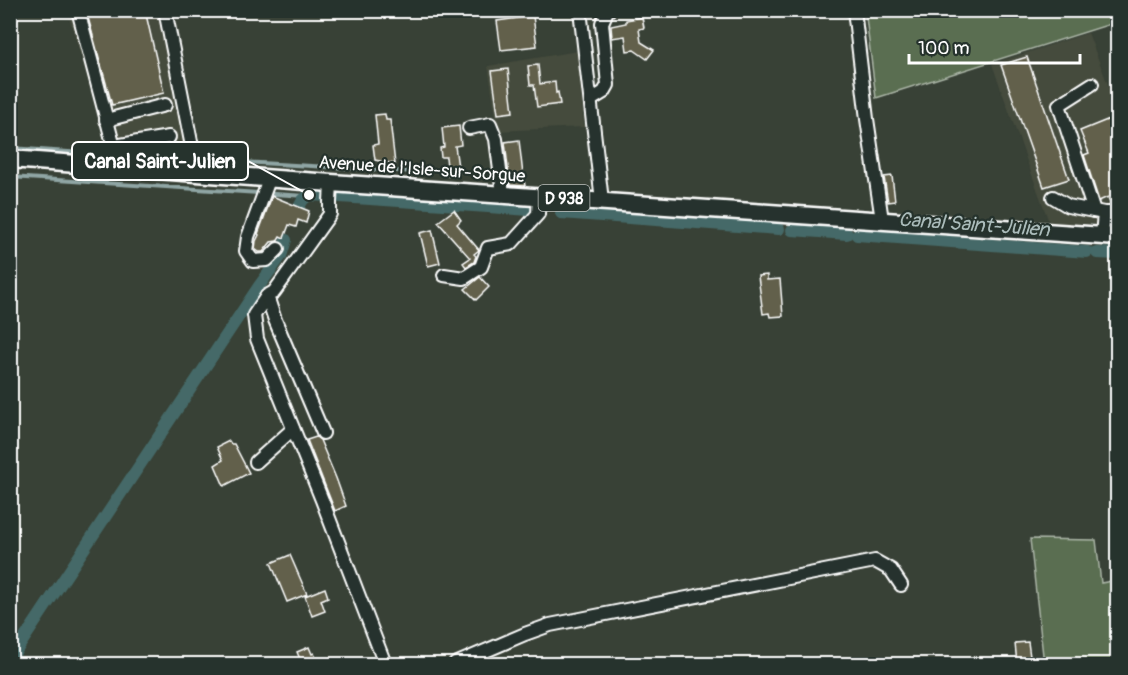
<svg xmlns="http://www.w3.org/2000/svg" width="1128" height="675" viewBox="0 0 1128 675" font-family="Pangolin,sans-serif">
<rect width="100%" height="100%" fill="#384136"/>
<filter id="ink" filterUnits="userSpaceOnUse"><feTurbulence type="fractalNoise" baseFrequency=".0167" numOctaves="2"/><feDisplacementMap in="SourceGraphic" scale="12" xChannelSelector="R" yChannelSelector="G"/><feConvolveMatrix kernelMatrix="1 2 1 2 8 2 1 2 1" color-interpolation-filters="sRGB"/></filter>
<g filter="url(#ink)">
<g fill="#454b3d">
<path d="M67 11H162L190 162 111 154Z"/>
<path d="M1088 33 1117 108V225L1049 222 992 64Z"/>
<path d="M578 51 584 127 498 131 488 66Z"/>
</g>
<g fill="#5a6e51" stroke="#acb6a8" stroke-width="1.5">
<path d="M887 10 1117 11V22L876 98 866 17Z"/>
<path d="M1030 539 1096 540 1101 583 1117 580V664H1044Z"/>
</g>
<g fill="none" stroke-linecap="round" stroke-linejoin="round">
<g stroke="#8fa5a4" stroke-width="4">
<path d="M10 148 112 155"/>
<path d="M120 155 415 172"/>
<path d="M10 177 306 196"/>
</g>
<g stroke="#446967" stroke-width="12">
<path d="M340 197 530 210"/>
<path d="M300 205 303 200 309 195 327 196"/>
<path d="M561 213 779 229"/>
<path d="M792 230 847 234"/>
<path d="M857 235 1087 252"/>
<path d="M1097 253 1118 254"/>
<path d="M10 660 259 286 281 256 286 240"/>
</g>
</g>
<g fill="#62614c" stroke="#fff" stroke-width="1.5">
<path d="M101 10H145L164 93 112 105 87 14Z"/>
<path d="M533 16 537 46 501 50 497 21Z"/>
<path d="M642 17 644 28 639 29 641 42 654 50 647 59 634 50 627 51 625 36 612 38 611 27V26L626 23V20Z"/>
<path d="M1027 57 1069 179 1044 187 1001 65Z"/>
<path d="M538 65 540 84 555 82 556 93 558 92 560 104 537 107 534 85H530L528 66Z"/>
<path d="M508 69 513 112 498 114 492 71Z"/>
<path d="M385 114 386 120H390L395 164 375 160 373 145 378 144 375 115Z"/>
<path d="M1112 118 1118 133V205H1111L1108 197 1099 201 1084 155 1089 153 1080 131Z"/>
<path d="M459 126 461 145 455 146 459 174 448 176 446 157H441L440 148 444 147 442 128Z"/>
<path d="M519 140 523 175 525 186 510 185 505 142Z"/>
<path d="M892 176 895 201 888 202 884 177Z"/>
<path d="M272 196 309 211 306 223 298 220 296 227 289 225 284 238 280 236 277 241 271 242 263 252H259L255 249 256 241 259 235 258 234Z"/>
<path d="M454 210 461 220 457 224 479 250 474 254 476 256 474 262 466 267 463 263 470 258 438 222Z"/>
<path d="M432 230 440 263 428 266 420 233Z"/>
<path d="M767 275V280L780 279 783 316 770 317 769 313 763 314 758 276Z"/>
<path d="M480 277 489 287 476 300 465 289Z"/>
<path d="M316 437 320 440 336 478 346 506 335 511 307 440Z"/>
<path d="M229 441 231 444H234L249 473 224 486 215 465 223 460 217 447Z"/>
<path d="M290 555 307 594 287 602 271 563Z"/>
<path d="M325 588 328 597 321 600 325 611 312 616 305 596Z"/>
<path d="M1028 642 1031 664H1017L1015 643Z"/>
<path d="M309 647 312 654 314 653 318 664H302L297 652Z"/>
</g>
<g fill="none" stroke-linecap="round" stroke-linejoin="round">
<g stroke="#fff" stroke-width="16">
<g id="minor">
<path d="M78 10 116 155V166"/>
<path d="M165 10 197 172"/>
<path d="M580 10 602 201"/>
<path d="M854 10 867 119 882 220"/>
<path d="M1092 84 1059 105 1094 211"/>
<path d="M591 100 604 92 608 85 602 23 607 11 609 10"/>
<path d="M106 120 165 105"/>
<path d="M469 128 490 124 496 139 503 194"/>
<path d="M114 146 169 137"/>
<path d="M270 177 248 237 246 251 253 261 267 260 278 249"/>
<path d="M1053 197 1068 206 1104 213 1102 236"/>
<path d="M1104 213H1118"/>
<path d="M444 275 464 278 481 267 488 248 511 244 538 214 539 196"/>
<path d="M267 296 254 315 257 339 322 500 385 664"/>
<path d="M323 433 275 320 267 296 274 292 330 214V202L331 183"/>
<path d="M256 462 293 429"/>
<path d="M455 664 525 634 550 625 875 561 891 570 901 585"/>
</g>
</g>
<g stroke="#fff" stroke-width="21">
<path id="major" d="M10 159 331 183 1118 237"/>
</g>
<use href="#minor" stroke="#26332d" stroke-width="12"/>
<use href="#major" stroke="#26332d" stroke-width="16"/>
</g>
</g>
<g text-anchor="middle" stroke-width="4.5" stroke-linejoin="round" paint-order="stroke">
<rect fill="#26332d" stroke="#bec2c0" stroke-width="1.5" x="538.5" y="185" width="51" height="26" rx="4.5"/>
<g font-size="16" font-weight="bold" fill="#fff">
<text x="564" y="204">D 938</text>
</g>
<g font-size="18" fill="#fff" stroke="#26332d">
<text transform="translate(422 169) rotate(4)" y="6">Avenue de l'Isle-sur-Sorgue</text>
</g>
<g font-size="20" font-style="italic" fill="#abbcbb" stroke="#26332d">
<text transform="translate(974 224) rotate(4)" y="7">Canal Saint-Julien</text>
</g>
</g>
<path fill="none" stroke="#fff" stroke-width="2" d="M309 195L248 161"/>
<circle fill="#fff" stroke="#26332d" stroke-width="2" cx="309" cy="195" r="6"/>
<rect fill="#26332d" stroke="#fff" stroke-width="2" x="72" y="142" width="176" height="38" rx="6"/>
<g font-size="20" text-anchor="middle" font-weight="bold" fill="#fff">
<text x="160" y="168">Canal Saint-Julien</text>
</g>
<rect width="1128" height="675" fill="none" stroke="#26332d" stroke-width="36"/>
<rect x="18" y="18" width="1092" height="639" fill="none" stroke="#fff" stroke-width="2" filter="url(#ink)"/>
<path d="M909 54v9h171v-9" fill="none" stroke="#ffffff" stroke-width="3"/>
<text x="918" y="54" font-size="18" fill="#ffffff" stroke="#26332d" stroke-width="4.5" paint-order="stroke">100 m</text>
</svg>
